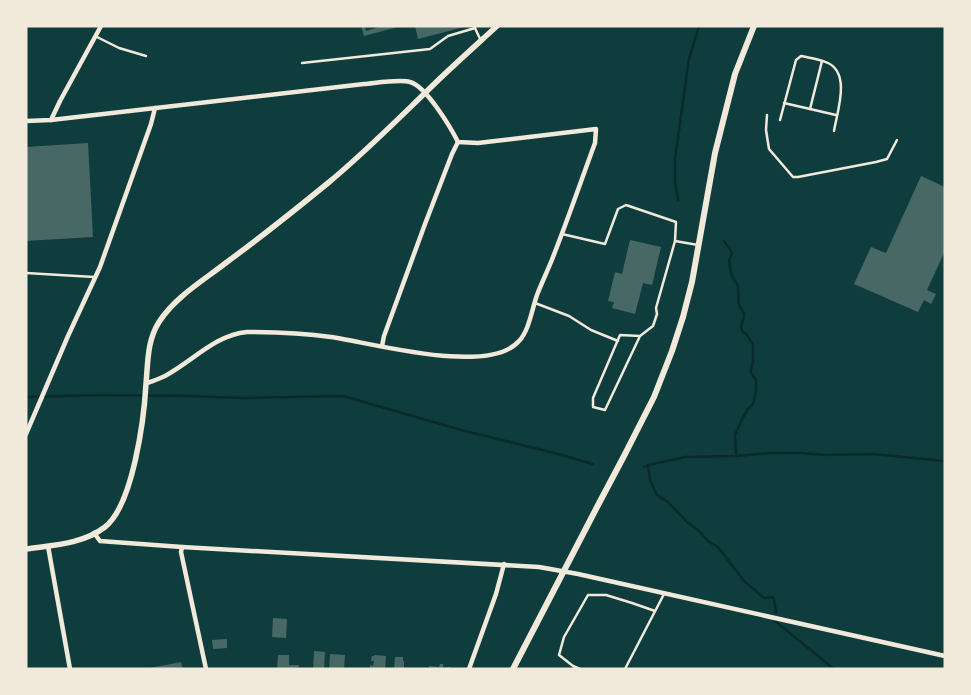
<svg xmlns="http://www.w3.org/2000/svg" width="971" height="695" viewBox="0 0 971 695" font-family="Commissioner,sans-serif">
<rect width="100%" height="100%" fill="#0f3d3e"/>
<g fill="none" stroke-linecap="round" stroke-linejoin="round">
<g stroke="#0a2a2b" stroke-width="2.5">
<path d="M678 200 675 182V159L689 59 699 26"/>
<path d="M724 241 730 249 732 254 729 260 731 274 738 286 739 305 744 313V317L741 327 742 331 747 335 753 344V362L751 369V373L756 380V391L753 404 748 409 742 419 735 435 736 456"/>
<path d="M26 397 99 395 187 396 242 398 343 396 465 431 562 455 593 464"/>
<path d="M648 465 650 480 657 495 669 503 687 522 698 530 709 542 718 547 744 581 764 598 772 597 774 599 776 613"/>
<path d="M644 467 648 465 685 457 736 456 770 453H801L825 455 873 454 945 461"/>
<path d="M775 621 834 669"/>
</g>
</g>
<g fill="#486865">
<path d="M361 26H365L366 31 382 26 398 27 364 36Z"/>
<path d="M415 26H464V27L418 39Z"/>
<path d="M88 143 93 237 26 241V147Z"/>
<path d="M921 176 945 187V251L927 290 936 294 931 304 924 300 918 312 854 284 871 247 886 253Z"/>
<path d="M630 240 661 247 652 285 643 283 635 314 612 308 614 302 608 301 615 272 622 274Z"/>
<path d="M273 618 287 619 286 638 272 637Z"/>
<path d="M227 639V648L213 649 212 640Z"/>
<path d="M314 651 325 652 324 669H313Z"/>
<path d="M330 654 345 655 344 669H329Z"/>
<path d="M278 655H289V665H299L298 669H277Z"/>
<path d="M374 655 386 656 385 669H370V665L373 666 374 661H371L372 656H374Z"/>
<path d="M395 657H403V661H404V669H394Z"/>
<path d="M181 662 183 669H150V668Z"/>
<path d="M440 664H443V667H451V669H429V666L439 667Z"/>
</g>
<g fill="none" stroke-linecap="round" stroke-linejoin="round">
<g stroke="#f1e9da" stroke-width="2.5">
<path d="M475 28 481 41"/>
<path d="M95 36 119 48 146 56"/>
<path d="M302 63 430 49 448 36 475 28"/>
<path d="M784 103 836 115"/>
<path d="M810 109 822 61"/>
<path d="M767 115 766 130 769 149 793 177H798L876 162 887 159 897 140"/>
<path d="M780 120 796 60 801 56C810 58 820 59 828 63 851 74 837 112 834 131"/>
<path d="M562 234 605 244 618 209 626 205 676 222 675 241 656 308 657 314 653 326 640 336 605 410 593 407V398L620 335 640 336"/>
<path d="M675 241 698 245"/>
<path d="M26 273 94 277"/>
<path d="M535 303 569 316 591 330 618 341"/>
<path d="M580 669 573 666 559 655 564 637 588 595H606L632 603 655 611"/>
<path d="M625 669 664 594"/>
</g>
<g stroke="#f1e9da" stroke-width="4.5">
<path d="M51 120 60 101 101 26"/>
<path d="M26 121 51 120 364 84C376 83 400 79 410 82 426 86 451 128 458 142L478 143 596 129 595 143C581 181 568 219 553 257 548 270 542 282 537 295 532 309 529 331 519 341 489 376 372 343 331 337 303 333 275 332 247 332 215 335 193 361 165 376 159 379 153 381 147 383"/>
<path d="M382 346 384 336 425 224 452 154 458 142"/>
<path d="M26 434 68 336 100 267 151 124 155 108"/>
<path d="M94 533 100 541 182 547 539 567 578 574 945 656"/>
<path d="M48 546 70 669"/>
<path d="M182 547 181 552 206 669"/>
<path d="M469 669 496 594 504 564"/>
</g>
<path stroke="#f1e9da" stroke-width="5.5" d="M26 549C53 545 83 544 105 527 133 505 144 419 146 384 148 362 147 341 159 322 175 297 204 280 227 262 261 237 295 210 328 183 362 155 393 124 425 93 448 70 473 48 497 26"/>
<path stroke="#f1e9da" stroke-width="6" d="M513 669 597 507 624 456 654 397 672 351 683 317 692 282 715 153 735 74 754 26"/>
</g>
<rect width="971" height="695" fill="none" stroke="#f1e9da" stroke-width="55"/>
</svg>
